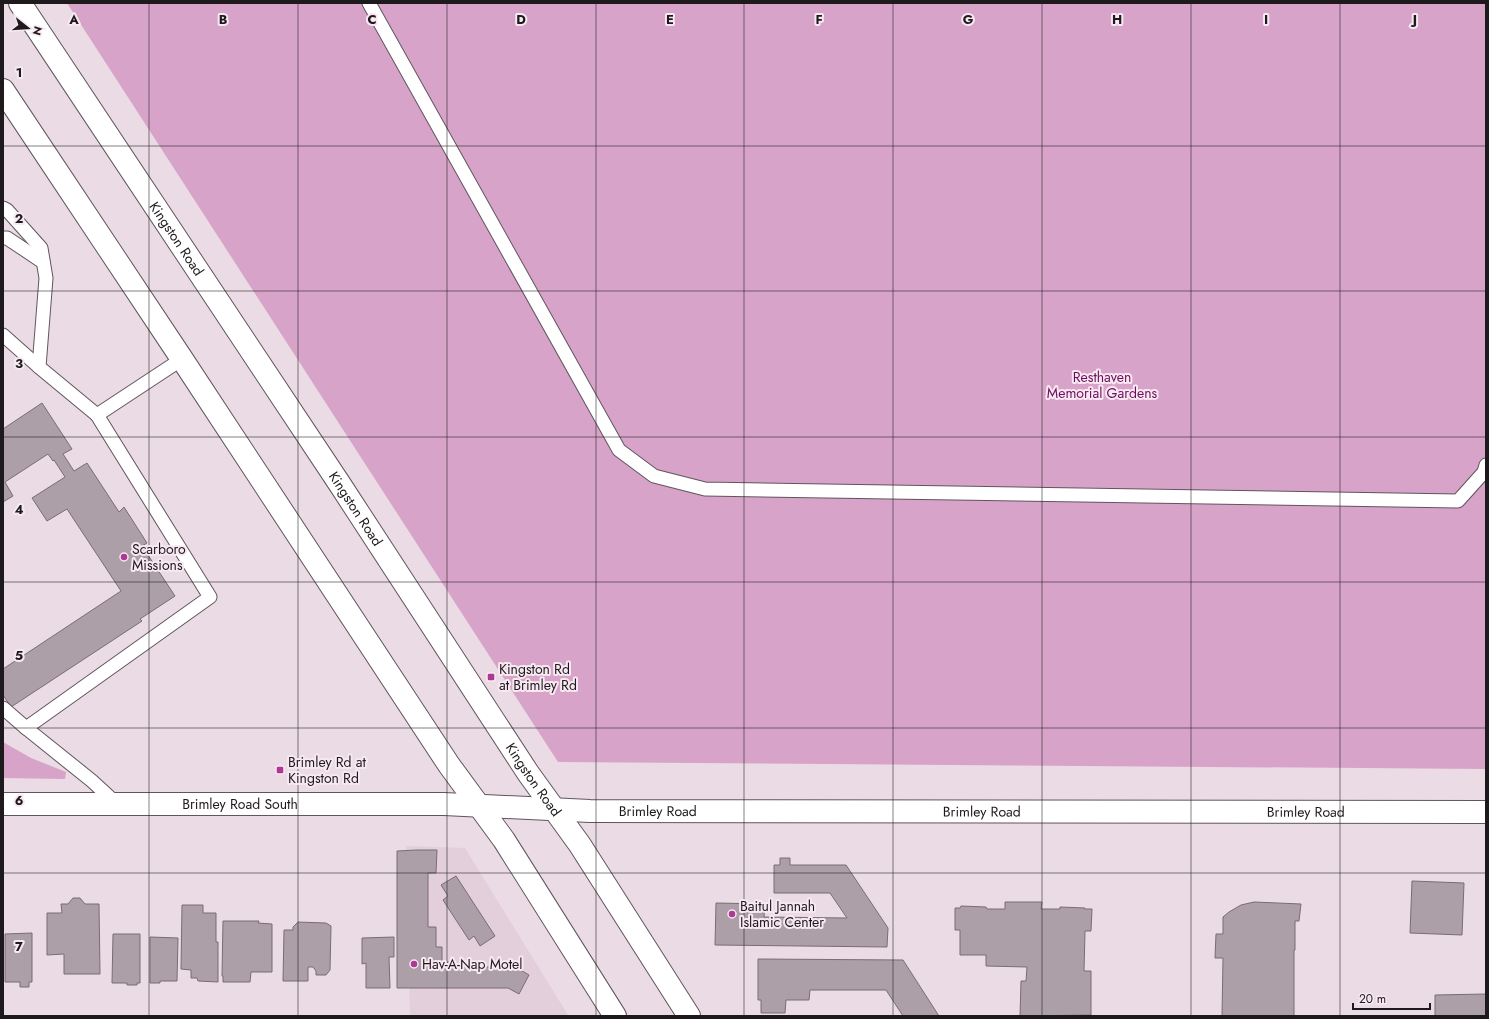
<svg xmlns="http://www.w3.org/2000/svg" width="1489" height="1019" viewBox="0 0 1489 1019" font-family="Jost,sans-serif">
<rect width="100%" height="100%" fill="#eadbe5"/>
<path fill="#e3cedc" d="M406 846 465 848 568 1015 410 1016Z"/>
<g fill="#d8a3c8">
<path d="M67 3H1486V769L558 762Z"/>
<path d="M3 742 31 758 66 772 65 779 3 778Z"/>
</g>
<g fill="#ac9fa8" stroke="#796d75">
<path d="M42 403 72 449 63 454 74 471 87 463 119 512 124 507 147 543 142 546 175 596 140 619 142 621 11 707 3 695V669L121 591 67 509 47 521 32 498 65 477 54 460 53 461 48 454 5 482 13 496 3 502V429Z"/>
<path d="M417 850H437L436 873H428V927H436V947H442V962H451V967H499L509 971 512 965 529 975 519 994 508 988H397V851Z"/>
<path d="M780 858H790V865H846L888 928 887 947 715 945 716 903 765 904 764 917 847 918 830 893H774V865H780Z"/>
<path d="M456 876 495 936 480 946 474 936 469 940 443 900 448 896 441 885Z"/>
<path d="M1412 881 1464 883 1462 935 1410 933Z"/>
<path d="M73 898H80L85 904H99L100 974H64V954L47 955V913H62L61 904H68Z"/>
<path d="M1005 902H1042L1041 909H1060V907L1085 908V909H1092L1091 931H1085L1084 971H1091V1015L1020 1016 1021 981H1026L1027 967 986 966V955H960V930H955V908H960L961 906 986 907 987 909H1005Z"/>
<path d="M1254 902 1301 904 1299 921H1295V950H1294V1016H1222L1223 958H1215L1216 934H1223V917L1229 912 1241 905Z"/>
<path d="M182 905H203V913H216V942H218V982L198 981 197 978H191V970L181 969Z"/>
<path d="M223 921H259L258 923 272 924V972H251L250 982H223V976H222Z"/>
<path d="M298 922 326 923 331 926 330 970 326 975H316V971L313 967H308V981H283L284 930H293V927Z"/>
<path d="M32 933V982H29V987H20V982H5V934Z"/>
<path d="M113 934H140V983H137V985H127V983H112Z"/>
<path d="M150 937 178 938 177 981H160V983H150Z"/>
<path d="M394 937V957H389L390 988H366V963L362 964V938Z"/>
<path d="M758 959 903 960 939 1016H903L886 990H810L809 1000H786L785 1013H761V1000H758Z"/>
<path d="M1486 994V1016H1435V995Z"/>
</g>
<g fill="none" stroke-linecap="round" stroke-linejoin="round">
<g stroke="#61555d" stroke-width="15">
<g id="lane">
<path d="M369 3 619 450 654 476 705 489 1458 501 1484 472 1486 465"/>
<path d="M3 208 7 210 41 248 46 278 39 367 97 415"/>
<path d="M3 238H7L43 262"/>
<path d="M3 335 39 367"/>
<path d="M3 708 26 728"/>
<path d="M118 805 92 781 26 728 210 597 97 415 182 359"/>
</g>
</g>
<g stroke="#61555d" stroke-width="24">
<g id="secondary">
<path id="s1" d="M3 804H444L590 811 1486 812"/>
</g>
</g>
<g stroke="#61555d" stroke-width="24">
<g id="primary">
<path id="s2" d="M20 3 339 483 528 773 580 845 689 1016"/>
<path d="M3 90 182 359 449 765 504 840 615 1016"/>
</g>
</g>
<use href="#lane" stroke="#fff" stroke-width="13"/>
<use href="#secondary" stroke="#fff" stroke-width="22"/>
<use href="#primary" stroke="#fff" stroke-width="22"/>
</g>
<path fill="none" stroke="#1e191c" stroke-width="1" stroke-opacity="0.55" d="M149 3V1016M298 3V1016M447 3V1016M596 3V1016M744 3V1016M893 3V1016M1042 3V1016M1191 3V1016M1340 3V1016M3 146H1486M3 291H1486M3 437H1486M3 582H1486M3 728H1486M3 873H1486"/>
<g fill="#ad3993" stroke="#f7e8f2" stroke-width="1.5">
<circle cx="124" cy="557" r="4"/>
<rect x="487" y="673" width="8" height="8" rx="2"/>
<rect x="276" y="766" width="8" height="8" rx="2"/>
<circle cx="732" cy="914" r="4"/>
<circle cx="414" cy="964" r="4"/>
</g>
<g text-anchor="middle" stroke-width="4" stroke-linejoin="round" paint-order="stroke">
<g font-size="14" fill="#1e191c" stroke="#f7e8f2">
<text dy="5" stroke="none"><textPath href="#s2" startOffset="283">Kingston Road</textPath></text>
<text dy="5" stroke="none"><textPath href="#s2" startOffset="607">Kingston Road</textPath></text>
<text dy="5" stroke="none"><textPath href="#s2" startOffset="931">Kingston Road</textPath></text>
<text dy="5" stroke="none"><textPath href="#s1" startOffset="237">Brimley Road South</textPath></text>
<text dy="5" stroke="none"><textPath href="#s1" startOffset="655">Brimley Road</textPath></text>
<text dy="5" stroke="none"><textPath href="#s1" startOffset="979">Brimley Road</textPath></text>
<text dy="5" stroke="none"><textPath href="#s1" startOffset="1303">Brimley Road</textPath></text>
</g>
<g font-size="14" fill="#700c5d" stroke="#f7e8f2">
<text x="1102" y="382">Resthaven<tspan x="1102" dy="16">Memorial Gardens</tspan></text>
</g>
<g font-size="14" fill="#1e191c" stroke="#f7e8f2" text-anchor="start">
<text x="132" y="554">Scarboro<tspan x="132" dy="16">Missions</tspan></text>
<text x="499" y="674">Kingston Rd<tspan x="499" dy="16">at Brimley Rd</tspan></text>
<text x="288" y="767">Brimley Rd at<tspan x="288" dy="16">Kingston Rd</tspan></text>
<text x="740" y="911">Baitul Jannah<tspan x="740" dy="16">Islamic Center</tspan></text>
<text x="422" y="969">Hav-A-Nap Motel</text>
</g>
</g>
<g font-size="13" text-anchor="middle" font-weight="bold" fill="#1e191c" stroke="#f7e8f2" stroke-width="4" stroke-linejoin="round" paint-order="stroke">
<text x="74" y="24">A</text>
<text x="223" y="24">B</text>
<text x="372" y="24">C</text>
<text x="521" y="24">D</text>
<text x="670" y="24">E</text>
<text x="819" y="24">F</text>
<text x="968" y="24">G</text>
<text x="1117" y="24">H</text>
<text x="1266" y="24">I</text>
<text x="1415" y="24">J</text>
<text x="19" y="77">1</text>
<text x="19" y="223">2</text>
<text x="19" y="368">3</text>
<text x="19" y="514">4</text>
<text x="19" y="660">5</text>
<text x="19" y="805">6</text>
<text x="19" y="951">7</text>
</g>
<rect width="1489" height="1019" fill="none" stroke="#1e191c" stroke-width="8"/>
<g transform="translate(28 28) rotate(107)" stroke="#f7e8f2" stroke-width="3" paint-order="stroke">
<path d="M0-3L7 15L0 10L-7 15Z" fill="#1e191c"/>
<text y="-6" font-size="11" font-weight="bold" text-anchor="middle" fill="#1e191c">N</text>
</g>
<path d="M1353 1003v6h77v-6" fill="none" stroke="#1e191c" stroke-width="2"/>
<text x="1359" y="1003" font-size="12" fill="#1e191c" stroke="#f7e8f2" stroke-width="3" paint-order="stroke">20 m</text>
</svg>
